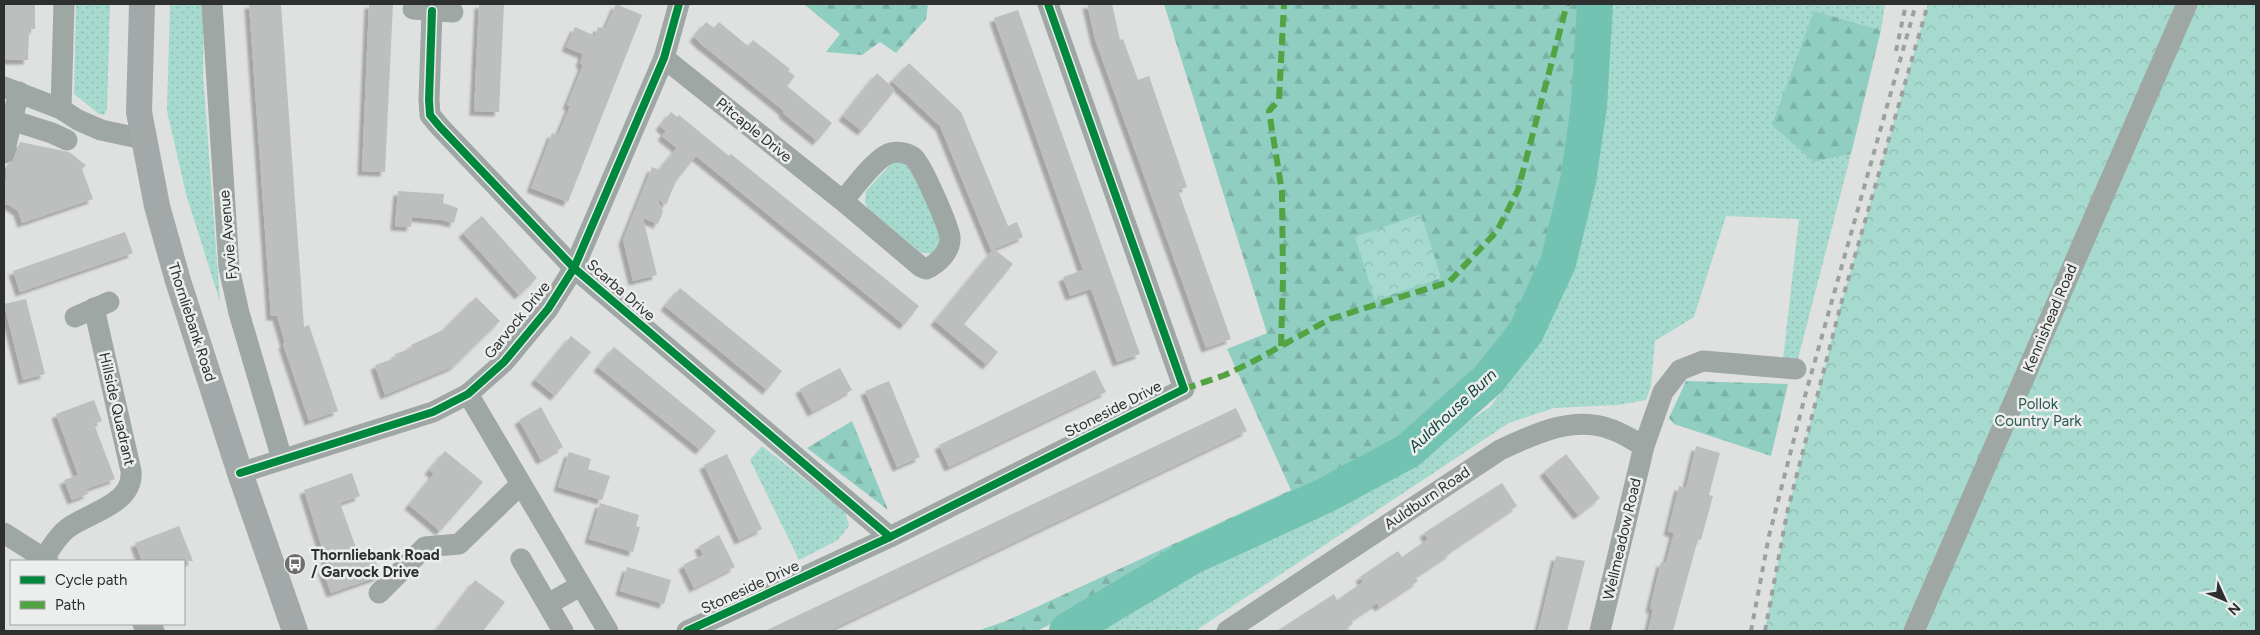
<svg xmlns="http://www.w3.org/2000/svg" width="2260" height="635" viewBox="0 0 2260 635" font-family="Figtree,sans-serif">
<defs>
<pattern id="grass-dots" width="8" height="8" patternUnits="userSpaceOnUse" patternTransform="scale(1.25)"><rect width="8" height="8" fill="#a7dace"/><path d="M2 2h.1M6 6h.1" fill="none" stroke="#90bbb1" stroke-width="1.8" stroke-linecap="round"/></pattern>
<pattern id="forest-firs" width="22" height="20" patternUnits="userSpaceOnUse" patternTransform="scale(1.25)"><rect width="22" height="20" fill="#90cec1"/><path d="M5 1l3.5 6h-7zM16 11l3.5 6h-7z" fill="#7cb1a6"/></pattern>
<pattern id="park-crowns" width="20" height="18" patternUnits="userSpaceOnUse" patternTransform="scale(1.25)"><rect width="20" height="18" fill="#a7dace"/><path d="M2 6a3 3 0 1 1 6 0M12 15a3 3 0 1 1 6 0" fill="none" stroke="#90bbb1"/></pattern>
<filter id="shadow"><feDropShadow dx="-4.5" dy="4.5" stdDeviation="1" flood-color="#0004"/></filter>
</defs>
<rect width="100%" height="100%" fill="#dfe0e0"/>
<g fill="url(#grass-dots)">
<path d="M76 4H110L107 109 104 115 99 114 74 94Z"/>
<path d="M170 4H204L203 75 220 302 186 194 167 111Z"/>
<path d="M1604 4H1885L1881 30 1813 11 1814 162 1851 154 1798 359H1783L1799 219 1726 216 1694 317 1655 341 1651 386 1646 400 1618 405 1554 408 1509 423 1195 631H1081L1239 547 1386 476 1490 407 1536 345 1596 108Z"/>
<path d="M893 162H902L912 168 941 236 940 247 931 254 920 252 869 210 865 203 866 191Z"/>
<path d="M762 446 845 511 849 526 838 540 799 560 750 460Z"/>
</g>
<g fill="url(#forest-firs)">
<path d="M804 4H928L926 19 896 53 880 42 862 55 826 52 840 34Z"/>
<path d="M1164 4H1587L1581 86 1558 220 1522 313 1472 381 1392 453 1300 497 1037 631H977L1006 621 1291 490 1227 349 1267 333Z"/>
<path d="M1814 11 1881 30 1851 154 1814 162 1772 125Z"/>
<path d="M1686 381 1788 384 1771 456 1674 424 1669 418Z"/>
<path d="M852 421 888 510 807 448Z"/>
</g>
<g fill="url(#park-crowns)">
<path d="M1928 4H2256V631H1765L1787 513 1841 304Z"/>
<path d="M1421 214 1441 278 1375 300 1355 237Z"/>
</g>
<g fill="none" stroke-linecap="round" stroke-linejoin="round">
<path stroke="#73c3b2" stroke-width="36" d="M1067 631 1191 557 1324 496 1408 451 1489 379 1526 332 1558 263 1578 181 1589 106 1595 4"/>
</g>
<g fill="#bdbebe" filter="url(#shadow)">
<path d="M4 4H35V29H29L28 60H4Z"/>
<path d="M249 4H281L304 327 309 325 338 411 309 421 283 344 285 343 277 316H271Z"/>
<path d="M369 4H393L385 172 362 171Z"/>
<path d="M479 4H504L499 112 474 111Z"/>
<path d="M616 4 642 15 568 202 531 188 552 133 558 135 570 106 567 105 583 65 580 63 583 54 566 47 575 27 595 36 598 27 605 29Z"/>
<path d="M1087 4H1112L1120 40 1123 39 1138 80 1149 76 1187 187 1178 190 1231 339 1206 348 1095 39Z"/>
<path d="M1018 10 1140 354 1117 362 1091 289 1070 296 1063 277 1083 270 994 18Z"/>
<path d="M706 22 714 28 719 22 748 46 753 40 790 69 788 71 795 76 787 86 832 123 817 141 783 113 784 111 701 44 694 37Z"/>
<path d="M909 63 961 112 1008 226 1017 222 1023 237 994 249 1013 264 964 324 998 352 987 365 935 321 994 249 991 250 940 126 892 81Z"/>
<path d="M877 73 895 90 862 131 843 116Z"/>
<path d="M671 112 677 117 679 115 729 156 731 154 919 306 904 325 696 156 676 181 666 205 657 198 663 212 658 224 643 218 657 275 633 281 623 240 652 167 659 170 677 148 662 136 666 131 660 126Z"/>
<path d="M20 142 69 152 86 165 82 169 93 199 22 223 18 211 9 205 4 204 7 165 13 161Z"/>
<path d="M398 191 444 194 443 203 458 208 454 223 442 220 412 217 411 227 395 226Z"/>
<path d="M482 216 537 278 519 295 463 233Z"/>
<path d="M125 232 133 253 20 292 13 271Z"/>
<path d="M680 288 782 371 767 390 665 306Z"/>
<path d="M476 297 500 321 454 366 385 395 375 365 396 358 395 354 412 348 411 345 443 330Z"/>
<path d="M26 299 45 374 23 380 4 304Z"/>
<path d="M571 336 591 352 555 396 535 380Z"/>
<path d="M614 347 716 431 700 450 598 367Z"/>
<path d="M840 368 852 390 812 412 800 389Z"/>
<path d="M1095 370 1106 392 949 467 939 445Z"/>
<path d="M889 381 920 457 897 467 865 391Z"/>
<path d="M94 400 102 421 94 424 115 479 86 489 88 494 72 500 64 480 78 475 56 414Z"/>
<path d="M541 407 563 447 541 460 519 420Z"/>
<path d="M1236 408 1247 431 914 590 828 631H765Z"/>
<path d="M1696 446 1720 453 1709 495 1713 496 1701 540 1698 539 1673 631H1648L1653 609 1650 608 1661 562 1666 563 1674 533 1668 531 1679 486 1686 488Z"/>
<path d="M445 451 483 482 440 531 409 505 434 474 429 470Z"/>
<path d="M569 452 591 459 588 469 610 476 602 500 558 487Z"/>
<path d="M727 454 762 529 739 540 704 465Z"/>
<path d="M1566 454 1600 498 1578 515 1544 472Z"/>
<path d="M352 473 360 496 340 503 359 556 372 551 380 575 377 577 331 593 322 569 328 567 304 490Z"/>
<path d="M1502 483 1517 506 1450 551 1451 553 1415 577 1418 581 1379 607 1377 603 1351 620 1353 624 1342 631H1277L1334 594 1337 600 1363 582 1360 577 1398 551 1402 557 1428 539 1424 533Z"/>
<path d="M600 503 639 515 636 526 640 527 633 552 589 539Z"/>
<path d="M179 526 193 561H142L135 543Z"/>
<path d="M719 535 735 567 694 588 683 565 703 555 699 546Z"/>
<path d="M1556 556 1585 561 1567 631H1538Z"/>
<path d="M627 567 671 580 664 604 620 591Z"/>
<path d="M475 580 505 602 483 631H436Z"/>
</g>
<g fill="none" stroke-linecap="round" stroke-linejoin="round">
<g stroke="#9ea7a4" stroke-width="21">
<path d="M212 4 229 268 239 313 282 459"/>
<path d="M413 9 453 12"/>
<path d="M432 11 429 100 430 115 440 127 574 268 890 537"/>
<path d="M664 58 843 201C853 189 877 156 891 153 898 151 908 153 913 157 922 164 948 225 950 237 951 251 938 264 926 269L921 267 843 201"/>
<path d="M4 87 61 109 78 120 101 130 143 139"/>
<path d="M61 109 64 4"/>
<path d="M11 120 52 133 67 140"/>
<path d="M4 153 19 92"/>
<path d="M75 317 109 302"/>
<path d="M468 394 608 631"/>
<path d="M240 473 433 412 468 394 504 362 548 309 574 268 664 58 679 4"/>
<path d="M4 533 48 561"/>
<path d="M44 558C51 548 58 535 68 528 90 512 134 504 131 471L94 308"/>
<path d="M521 559 563 631"/>
<path d="M379 593 425 547 459 544 520 485"/>
<path d="M548 604 580 586"/>
<path d="M143 624 154 631"/>
<path d="M687 631 890 537 1184 389 1048 4"/>
<path d="M1227 631 1500 450C1534 434 1575 414 1613 430 1624 434 1634 441 1644 446"/>
<path d="M1600 631 1644 446 1663 392 1680 370 1703 361 1796 369"/>
<path d="M1914 631 2187 4"/>
</g>
<path stroke="#a3a9a9" stroke-width="26" d="M142 4 139 112 157 206 178 281 240 473 295 631"/>
<g stroke="#9ba19f" stroke-width="4" stroke-dasharray="6 6" stroke-linecap="butt">
<path d="M1896 51 1906 4"/>
<path d="M1751 631 1769 536 1805 396 1916 4"/>
<path d="M1765 631 1787 513 1841 304 1928 4"/>
</g>
<g stroke="#52a443" stroke-width="6" stroke-dasharray="12 6" stroke-linecap="butt">
<path d="M1281 346 1283 279 1282 192 1269 111 1279 100 1284 4"/>
<path d="M1184 389 1225 375 1254 361 1330 319 1449 282 1497 231 1518 190 1567 4"/>
</g>
<g stroke="#ebeeed" stroke-width="11">
<g id="cycleway">
<path d="M432 11 429 100 430 115 440 127 574 268 890 537"/>
<path d="M240 473 433 412 468 394 504 362 548 309 574 268 664 58 679 4"/>
<path d="M687 631 890 537 1184 389 1048 4"/>
</g>
</g>
<use href="#cycleway" stroke="#00873e" stroke-width="8"/>
</g>
<defs>
<g id="bus-disc" transform="scale(1.125)"><circle r="9.5" fill="#6c6d6d" stroke="#ebeeed"/><path d="M-5-6H5V4H4V6H2V4H-2V6H-4V4H-5ZM-3.5-4V0h7V-4ZM-3.5 1.2v1.5H-2V1.2ZM2 1.2v1.5H3.5V1.2Z" fill="#fff"/></g>
</defs>
<g fill-rule="evenodd">
<use href="#bus-disc" x="295" y="564"/>
</g>
<g text-anchor="middle" stroke-width="5" stroke-linejoin="round" paint-order="stroke">
<g font-size="15" fill="#2e2f2f" stroke="#ebeeed">
<text transform="translate(754 130) rotate(39)" y="5">Pitcaple Drive</text>
<text transform="translate(228 235) rotate(-95)" y="5">Fyvie Avenue</text>
<text transform="translate(621 290) rotate(41)" y="5">Scarba Drive</text>
<text transform="translate(2050 318) rotate(-67)" y="5">Kennishead Road</text>
<text transform="translate(517 320) rotate(-51)" y="5">Garvock Drive</text>
<text transform="translate(192 322) rotate(72)" y="5">Thornliebank Road</text>
<text transform="translate(117 409) rotate(77)" y="5">Hillside Quadrant</text>
<text transform="translate(1113 409) rotate(-27)" y="5">Stoneside Drive</text>
<text transform="translate(1427 498) rotate(-34)" y="5">Auldburn Road</text>
<text transform="translate(1622 539) rotate(-77)" y="5">Wellmeadow Road</text>
<text transform="translate(750 587) rotate(-25)" y="5">Stoneside Drive</text>
</g>
<g font-size="15" fill="#2b5a50" stroke="#ebeeed">
<text x="2038" y="409">Pollok<tspan x="2038" dy="17">Country Park</tspan></text>
</g>
<g font-size="15" font-weight="bold" fill="#2e2f2f" stroke="#ebeeed" text-anchor="start">
<text x="311" y="560">Thornliebank Road<tspan x="311" dy="17">/ Garvock Drive</tspan></text>
</g>
<g font-size="16" font-style="italic" fill="#13443a" stroke="#ebeeed">
<text transform="translate(1452 410) rotate(-43)" y="6">Auldhouse Burn</text>
</g>
</g>
<rect width="2260" height="635" fill="none" stroke="#2e2f2f" stroke-width="10"/>
<rect x="10" y="560" width="175" height="65" fill="#ebeeed" stroke="#9fa2a1"/>
<rect x="20" y="576" width="25" height="8" fill="#00873e" stroke="#9fa2a1"/>
<text x="55" y="585" font-size="15" fill="#2e2f2f">Cycle path</text>
<rect x="20" y="601" width="25" height="8" fill="#52a443" stroke="#9fa2a1"/>
<text x="55" y="610" font-size="15" fill="#2e2f2f">Path</text>
<g transform="translate(2225 600) rotate(134)" stroke="#ebeeed" stroke-width="4" paint-order="stroke">
<path d="M0-4L9 19L0 12L-9 19Z" fill="#2e2f2f"/>
<text y="-8" font-size="14" font-weight="bold" text-anchor="middle" fill="#2e2f2f">N</text>
</g>
</svg>
